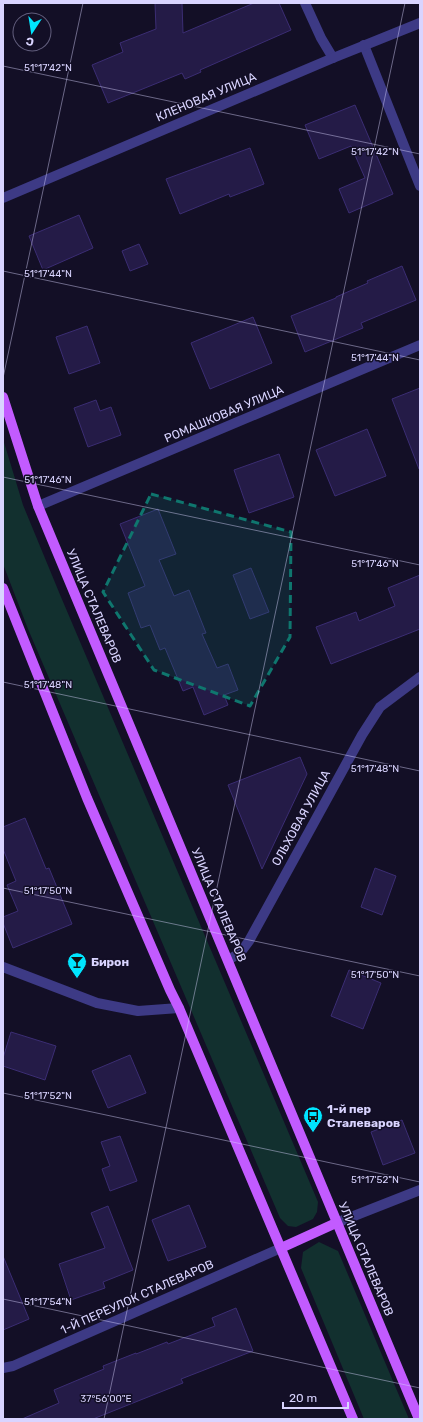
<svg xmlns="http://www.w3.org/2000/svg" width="423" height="1422" viewBox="0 0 423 1422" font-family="Rubik,sans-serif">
<rect width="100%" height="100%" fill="#130f26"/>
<g fill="#12302f">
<path d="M3 439 23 505 61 597 318 1202 317 1212 313 1219 296 1227 288 1226 280 1218 28 629 3 564Z"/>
<path d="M319 1242 338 1251 409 1419H364L301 1268 303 1252Z"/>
</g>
<g fill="#241b47" stroke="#3b2d73">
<path d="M155 3H182L183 33 254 3H279L291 30 200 70 201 72 185 79 182 73 108 103 92 65 123 52 120 43 156 29Z"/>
<path d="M355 105 393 194 349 213 339 189 365 178 351 146 319 159 305 125Z"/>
<path d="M250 148 264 184 230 197 229 194 180 214 166 179Z"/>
<path d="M79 215 93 248 43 270 29 236Z"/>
<path d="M139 244 148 264 130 271 122 251Z"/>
<path d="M402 266 416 300 361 323 363 328 305 352 291 316 336 298V297L368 283 367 281Z"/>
<path d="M253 317 272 363 210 389 191 343Z"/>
<path d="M87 326 100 363 69 374 56 337Z"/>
<path d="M420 388V468L419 469 392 399Z"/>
<path d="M96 400 100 411 111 407 121 435 88 447 74 408Z"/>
<path d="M367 429 386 476 335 496 316 450Z"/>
<path d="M279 454 294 497 249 513 234 470Z"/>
<path d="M158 509 176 554 159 560 174 596 189 590 206 633 202 634 217 668 228 664 238 690 224 695 228 705 204 715 193 687 183 691 165 648 160 650 150 625 141 628 128 593 145 586 120 524Z"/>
<path d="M251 568 269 612 250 619 233 575Z"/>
<path d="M420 575V629L331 664 316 627 356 612 359 621 395 606 388 588Z"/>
<path d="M300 757 307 774 262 869 228 785Z"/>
<path d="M25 818 46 869 49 868 72 924 13 948 3 923V917L18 911 7 885 16 881 3 849V827Z"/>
<path d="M375 868 396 876 382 915 361 907Z"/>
<path d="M349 970 381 983 363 1029 331 1016Z"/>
<path d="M11 1032 56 1046 45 1080 3 1066V1058Z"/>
<path d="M130 1055 146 1093 108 1108 92 1071Z"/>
<path d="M402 1120 415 1153 383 1165 371 1132Z"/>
<path d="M120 1136 137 1181 110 1191 102 1169 110 1166 101 1142Z"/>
<path d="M189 1205 206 1247 168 1261 152 1220Z"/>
<path d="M108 1206 133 1270 103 1282 105 1288 71 1300 59 1264 105 1248 91 1213Z"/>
<path d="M3 1256 29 1319 3 1330Z"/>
<path d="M236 1308 253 1351 181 1379 183 1383 93 1419H22L59 1403 54 1390 104 1369 103 1366 136 1353V1354L167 1342 168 1344 215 1326 212 1318Z"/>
</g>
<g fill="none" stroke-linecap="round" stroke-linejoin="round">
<g stroke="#3d3a85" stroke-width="10">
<path d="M305 3 321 38 333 58"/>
<path d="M364 45 420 186"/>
<path d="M3 198 333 58 420 23"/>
<path d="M38 506 420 345"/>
<path d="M228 960 240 953 249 941 362 735 380 707 420 677"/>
<path d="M3 967 97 1003 138 1011 179 1008"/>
<path d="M336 1223 420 1190"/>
<path d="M3 1368 13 1366 281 1248"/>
</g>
<g stroke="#c25bff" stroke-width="10">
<path d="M3 397 38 506 419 1419"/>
<path d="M3 588 87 798 170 990 179 1008 353 1419"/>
<path d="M281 1248 336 1223"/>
</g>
</g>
<path fill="#0f766e" fill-opacity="0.2" stroke="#0f766e" stroke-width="3" stroke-dasharray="8 5" stroke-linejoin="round" d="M151 494 291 532 290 637 250 706 154 670 103 592Z"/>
<path fill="none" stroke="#d9d4ff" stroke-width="1" stroke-opacity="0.45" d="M3 66 420 154M3 271 420 360M3 378 83 3M3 477 420 565M3 682 420 771M3 888 420 976M3 1093 420 1182M3 1299 420 1388M104 1419 405 3"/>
<defs>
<g id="bar-pin" transform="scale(1)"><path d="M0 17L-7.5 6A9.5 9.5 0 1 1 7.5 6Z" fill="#00e5ff" stroke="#130f26"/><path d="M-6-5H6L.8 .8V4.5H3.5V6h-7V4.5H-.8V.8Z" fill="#111"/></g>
<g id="bus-pin" transform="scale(1)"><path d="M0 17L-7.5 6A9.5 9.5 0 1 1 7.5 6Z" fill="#00e5ff" stroke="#130f26"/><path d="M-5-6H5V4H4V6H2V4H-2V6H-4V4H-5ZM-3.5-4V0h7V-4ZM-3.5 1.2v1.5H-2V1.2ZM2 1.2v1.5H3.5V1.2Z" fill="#111"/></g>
</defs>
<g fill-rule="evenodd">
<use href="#bar-pin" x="77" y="962"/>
<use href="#bus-pin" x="313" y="1116"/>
</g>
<g text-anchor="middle" stroke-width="3" stroke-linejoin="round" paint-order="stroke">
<g font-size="12" fill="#d9d4ff" stroke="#130f26">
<text transform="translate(206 97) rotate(-23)" y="4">КЛЕНОВАЯ УЛИЦА</text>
<text transform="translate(224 414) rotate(-23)" y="4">РОМАШКОВАЯ УЛИЦА</text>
<text transform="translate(94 606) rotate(67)" y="4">УЛИЦА СТАЛЕВАРОВ</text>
<text transform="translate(301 818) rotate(-61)" y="4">ОЛЬХОВАЯ УЛИЦА</text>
<text transform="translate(219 905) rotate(67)" y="4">УЛИЦА СТАЛЕВАРОВ</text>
<text transform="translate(366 1259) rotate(67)" y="4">УЛИЦА СТАЛЕВАРОВ</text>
<text transform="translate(137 1297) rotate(-24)" y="4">1-Й ПЕРЕУЛОК СТАЛЕВАРОВ</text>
</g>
<g font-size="12" font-weight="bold" fill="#d9d4ff" stroke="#130f26" text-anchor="start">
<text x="91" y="966">Бирон</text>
<text x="327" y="1113">1-й пер<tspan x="327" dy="14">Сталеваров</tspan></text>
</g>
</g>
<g font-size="10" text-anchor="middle" fill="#d9d4ff" stroke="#130f26" stroke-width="3" stroke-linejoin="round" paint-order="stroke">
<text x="48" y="71">51°17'42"N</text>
<text x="375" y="155">51°17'42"N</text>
<text x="48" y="277">51°17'44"N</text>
<text x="375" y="361">51°17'44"N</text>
<text x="48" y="483">51°17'46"N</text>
<text x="375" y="567">51°17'46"N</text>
<text x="48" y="688">51°17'48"N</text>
<text x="375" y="772">51°17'48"N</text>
<text x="48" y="894">51°17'50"N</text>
<text x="375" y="978">51°17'50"N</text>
<text x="48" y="1099">51°17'52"N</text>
<text x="375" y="1183">51°17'52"N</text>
<text x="48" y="1305">51°17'54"N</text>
<text x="106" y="1402">37°56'00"E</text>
</g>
<rect width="423" height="1422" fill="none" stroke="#d9d4ff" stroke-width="8"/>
<g transform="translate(32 32) rotate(192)"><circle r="19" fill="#130f26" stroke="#625e7d"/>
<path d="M0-3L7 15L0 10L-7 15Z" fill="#00e5ff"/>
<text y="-6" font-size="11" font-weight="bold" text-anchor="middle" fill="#d9d4ff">С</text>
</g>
<path d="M283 1402v6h65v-6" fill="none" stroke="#d9d4ff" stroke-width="2"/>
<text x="289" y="1402" font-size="12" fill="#d9d4ff" stroke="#130f26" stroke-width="3" paint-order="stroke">20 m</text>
</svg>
